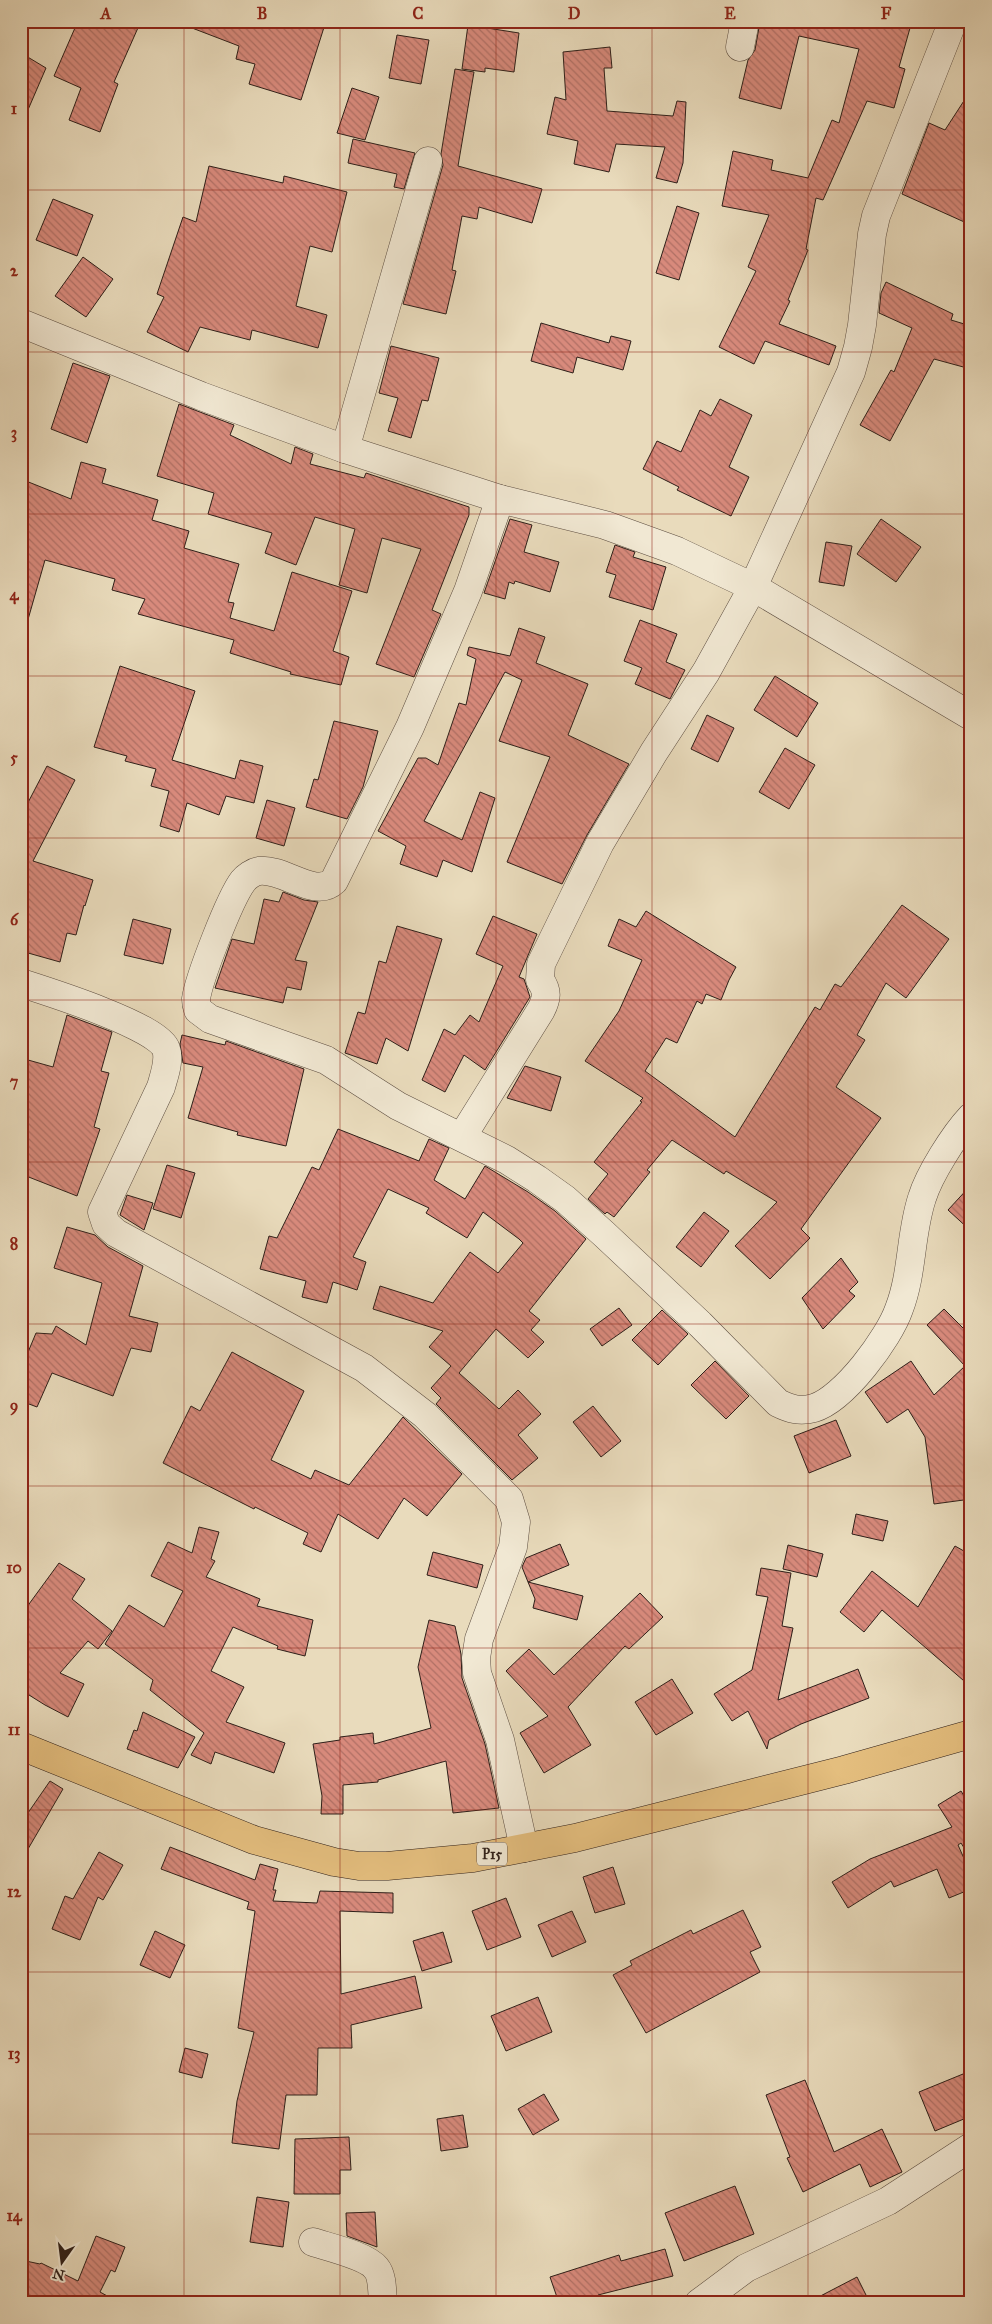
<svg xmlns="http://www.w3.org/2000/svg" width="992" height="2324" viewBox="0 0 992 2324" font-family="'IM FELL Great Primer',serif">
<defs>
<pattern id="building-back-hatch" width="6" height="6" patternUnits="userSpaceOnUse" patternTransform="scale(1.25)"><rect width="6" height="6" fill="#d88a7c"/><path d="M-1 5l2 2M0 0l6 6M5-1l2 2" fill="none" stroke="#b07065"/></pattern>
</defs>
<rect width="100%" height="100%" fill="#e9dbbc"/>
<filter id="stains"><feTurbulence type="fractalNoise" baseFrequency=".004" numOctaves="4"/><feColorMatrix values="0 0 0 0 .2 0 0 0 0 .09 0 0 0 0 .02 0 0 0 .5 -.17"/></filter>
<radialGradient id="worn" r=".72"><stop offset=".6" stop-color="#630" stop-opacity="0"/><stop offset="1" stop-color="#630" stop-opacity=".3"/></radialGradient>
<g fill="url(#building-back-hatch)" stroke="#2e1f19">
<path d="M78 21H141L114 82 118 84 100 132 69 120 81 88 54 76Z"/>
<path d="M180 21H250L277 28 278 21H326L301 100 249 84 255 64 236 59 239 46 179 23Z"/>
<path d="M771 21H912L899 67 905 69 894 108 867 101 823 200 816 198 806 249 808 250 788 300 790 301 779 324 836 346 829 365 765 341 754 364 719 347 756 271 748 267 769 215 722 206 733 151 773 160 771 170 808 178 832 120 839 123 859 49 799 36 781 109 739 98 748 60 755 50 760 22 771 25Z"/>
<path d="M468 25 519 33 514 72 485 68V72L462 69Z"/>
<path d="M397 35 429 40 421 84 389 78Z"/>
<path d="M610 47 612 68H604L607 111 673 116 677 101 686 102 683 163 677 183 656 178 665 147 616 144 609 172 574 164 578 141 547 134 555 97 566 100 563 52Z"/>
<path d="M21 53 46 68 21 126Z"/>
<path d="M455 69 474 72 458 166 542 189 532 223 479 207 477 219 462 216 452 270 456 271 446 314 403 304 443 165 441 154Z"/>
<path d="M352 88 379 97 365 140 337 133Z"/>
<path d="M971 90V225L902 194 929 123 945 130Z"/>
<path d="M353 139 415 153 404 189 394 187 397 174 348 163Z"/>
<path d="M209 166 283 183 284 176 347 192 332 252 310 246 296 306 327 315 318 348 252 330 250 340 200 327 188 352 147 332 164 297 157 294 183 217 196 222Z"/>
<path d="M53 199 93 215 77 256 36 240Z"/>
<path d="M677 206 699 213 679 280 656 273Z"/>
<path d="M83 257 113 279 86 317 55 296Z"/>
<path d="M886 282 953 314 951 320 971 326V355L967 368 934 359 890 441 860 425 891 370 894 372 912 328 879 313 881 293Z"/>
<path d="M541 323 609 343 611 336 631 341 623 370 577 357 573 373 531 361Z"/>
<path d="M391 346 439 358 428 401 422 400 411 438 388 431 398 398 379 393Z"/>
<path d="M73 363 110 376 87 443 51 429Z"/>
<path d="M720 399 752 415 729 467 749 477 731 516 677 490 679 487 643 469 657 441 681 452 700 410 711 416Z"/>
<path d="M179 404 234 425 230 435 291 464 295 447 313 454 310 464 364 478 366 473 469 507V515L432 610 441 614 414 677 376 664 421 549 382 538 367 593 339 585 355 529 315 517 296 565 265 553 272 533 208 514 214 493 157 476Z"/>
<path d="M81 462 106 469 102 483 158 500 152 520 189 531 184 548 239 564 228 602 234 603 230 618 274 631 292 572 352 591 333 651 349 657 341 685 290 674 291 672 230 653 234 640 138 614 145 599 112 590 115 579 45 560 27 623 21 622V479L71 499Z"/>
<path d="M510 519 532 525 524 552 559 562 550 592 515 581 514 584 509 582 505 599 484 593Z"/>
<path d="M881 519 921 547 896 582 857 554Z"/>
<path d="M826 542 852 546 844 586 819 582Z"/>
<path d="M615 545 635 552 633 557 666 567 653 610 609 597 616 575 606 572Z"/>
<path d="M640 620 677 634 666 662 685 670 670 699 635 684 642 668 624 661Z"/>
<path d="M519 628 545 637 536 663 588 684 568 735 629 764 587 835 562 884 507 862 550 757 499 741 522 680 505 672 424 821 462 840 480 792 495 798 472 872 443 860 437 877 400 864 406 846 378 831 418 758H426L438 765 459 703 466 705 476 659 467 655 469 647 510 656Z"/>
<path d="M120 666 195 691 172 760 235 779 240 760 263 766 254 803 226 796 219 815 187 803 179 832 160 826 169 791 151 786 156 769 125 761 127 756 94 747Z"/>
<path d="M775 676 818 703 797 737 754 710Z"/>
<path d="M707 715 734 728 718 762 691 749Z"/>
<path d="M334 721 378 731 363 787 347 819 306 807 314 779 318 780Z"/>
<path d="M785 748 815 765 789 809 759 792Z"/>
<path d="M47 766 75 780 33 861 93 880 85 906 84 905 76 935 67 933 60 962 21 951V816Z"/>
<path d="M267 800 295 808 284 846 256 838Z"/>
<path d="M283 892 304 900 318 902 295 960 307 962 301 990 287 987 283 1003 215 988 232 939 254 944 264 899 279 902Z"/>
<path d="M902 905 949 939 906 998 886 983 857 1035 865 1040 836 1087 881 1118 801 1229 810 1238 770 1279 735 1246 777 1202 726 1171 724 1174 672 1140 647 1170 650 1172 614 1217 607 1212 605 1214 588 1199 608 1174 594 1162 642 1102 640 1101 643 1098 585 1061 619 1011 642 960 608 946 619 919 636 927 646 911 736 967 729 980 721 1000 706 994 702 1004 697 1001 677 1043 666 1038 645 1071 735 1137 815 1007 820 1010 835 984 841 987Z"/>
<path d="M493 916 537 934 519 977 524 979 530 997 485 1070 464 1055 445 1092 422 1080 444 1029 455 1035 470 1015 479 1022 503 966 476 954Z"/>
<path d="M133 919 171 929 163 964 124 955Z"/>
<path d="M397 926 442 939 408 1051 386 1038 377 1064 345 1053 358 1012 365 1014 379 961 386 963Z"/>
<path d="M67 1015 112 1032 101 1071 109 1073 94 1127 100 1129 77 1196 21 1174V1058L53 1067Z"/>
<path d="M182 1035 225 1045 226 1041 304 1069 286 1146 237 1135 238 1132 188 1118 203 1067 183 1063 180 1044Z"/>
<path d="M525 1066 561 1077 551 1111 507 1098Z"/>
<path d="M338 1129 419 1161 429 1139 449 1148 434 1180 465 1199 485 1166 528 1192 555 1211 586 1239 529 1311 540 1320 531 1330 544 1342 528 1358 496 1329 459 1373 499 1409 518 1390 541 1414 518 1435 538 1458 512 1480 436 1404 441 1398 431 1388 451 1366 429 1347 443 1331 373 1309 380 1286 433 1303 470 1252 498 1273 523 1243 519 1239 483 1212 467 1238 426 1213 429 1208 388 1189 353 1257 366 1262 357 1290 333 1282 327 1303 302 1297 306 1281 260 1269 269 1236 277 1238 312 1167 319 1170Z"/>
<path d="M167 1165 195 1173 181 1218 153 1209Z"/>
<path d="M971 1185V1231L948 1210Z"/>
<path d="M127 1195 153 1203 144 1230 120 1215Z"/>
<path d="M704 1212 729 1231 701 1267 676 1247Z"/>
<path d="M67 1227 95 1235 108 1247 143 1266 129 1316 158 1323 151 1352 131 1348 113 1396 52 1373 37 1407 21 1401V1369L36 1333 52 1334 56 1326 86 1345 102 1283 54 1268Z"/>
<path d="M841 1258 858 1282 849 1291 855 1296 823 1329 802 1298Z"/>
<path d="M619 1308 632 1325 602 1346 590 1329Z"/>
<path d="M944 1309 971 1336V1499L934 1504 925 1437 908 1409 887 1423 865 1392 911 1361 934 1395 965 1366 927 1325Z"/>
<path d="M662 1310 688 1334 658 1365 632 1340Z"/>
<path d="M232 1352 304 1391 271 1460 311 1479 315 1470 349 1485 403 1417 462 1474 427 1516 404 1498 378 1539 338 1514 321 1552 303 1544 308 1533 255 1507 254 1509 163 1463 191 1406 200 1411Z"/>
<path d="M715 1361 749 1396 726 1419 691 1385Z"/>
<path d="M593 1406 621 1441 601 1457 573 1422Z"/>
<path d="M836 1420 851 1456 809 1473 794 1436Z"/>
<path d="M856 1514 888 1521 883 1541 852 1534Z"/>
<path d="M199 1527 219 1532 211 1559 215 1561 206 1577 260 1599 257 1606 313 1620 305 1656 277 1649 278 1646 233 1627 211 1671 244 1687 226 1722 285 1743 274 1773 215 1752 211 1764 191 1755 204 1733 150 1690 153 1680 105 1644 129 1605 164 1627 183 1591 151 1576 168 1542 192 1553Z"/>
<path d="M560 1544 569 1565 528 1582 522 1567 526 1558Z"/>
<path d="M788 1545 823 1554 817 1577 783 1569Z"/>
<path d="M955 1546 971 1555V1687L882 1610 864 1632 840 1612 872 1571 918 1607Z"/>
<path d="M433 1552 483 1565 477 1588 427 1575Z"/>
<path d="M59 1563 85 1579 72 1599 112 1631 98 1649 88 1641 60 1673 84 1684 68 1717 45 1705 21 1690V1615Z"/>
<path d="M761 1568 791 1573 782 1626 793 1628 778 1700 858 1669 869 1698 801 1724 769 1740 767 1749 748 1711 732 1721 714 1694 752 1670 768 1597 756 1595Z"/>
<path d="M528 1582 583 1596 577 1620 533 1608 535 1599Z"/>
<path d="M640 1593 663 1617 629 1649 625 1646 568 1707 591 1745 544 1773 520 1733 548 1716 506 1671 529 1649 554 1675Z"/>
<path d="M429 1620 455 1626 461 1654 462 1678 485 1744 499 1808 453 1813 446 1761 378 1780V1782L343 1785V1814H321L322 1796 313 1744 340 1740V1737L373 1733 374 1744 431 1728 418 1667Z"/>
<path d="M672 1679 693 1713 656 1735 635 1702Z"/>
<path d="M143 1712 195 1737 178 1768 127 1749 134 1730 137 1731Z"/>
<path d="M50 1781 63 1789 21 1861V1823Z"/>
<path d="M961 1791 971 1807V1859L961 1843 958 1845 971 1874V1889L949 1898 937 1869 894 1887 891 1881 848 1908 832 1882 870 1859 952 1827 938 1805Z"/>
<path d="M170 1847 255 1880 260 1864 278 1869 273 1890H276L273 1901 317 1903 320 1891 393 1893V1913L340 1911 341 1994 415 1976 422 2008 351 2025 352 2048H318L317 2095H286L279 2149 232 2143 237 2101 254 2032 238 2028 255 1911 247 1909 249 1902 161 1869Z"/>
<path d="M99 1852 123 1865 103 1900 98 1897 80 1940 52 1929 65 1896 73 1899Z"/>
<path d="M613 1867 625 1904 595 1913 583 1877Z"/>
<path d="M506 1898 521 1937 487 1950 472 1911Z"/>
<path d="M743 1910 761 1947 750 1952 760 1972 646 2033 613 1975 632 1965 630 1961 691 1930 693 1934Z"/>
<path d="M572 1911 586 1942 552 1957 538 1925Z"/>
<path d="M155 1931 185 1945 170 1978 140 1965Z"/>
<path d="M443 1932 452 1962 422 1971 413 1941Z"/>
<path d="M538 1997 552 2032 506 2051 491 2016Z"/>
<path d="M185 2048 208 2054 202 2078 179 2072Z"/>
<path d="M963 2074 971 2091V2116L935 2131 919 2092Z"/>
<path d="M805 2080 834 2152 882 2129 902 2172 870 2187 860 2164 803 2192 787 2158 790 2157 766 2095Z"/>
<path d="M544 2094 559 2120 533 2135 518 2109Z"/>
<path d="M463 2115 468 2147 441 2151 437 2119Z"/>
<path d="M349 2137 351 2170H340V2194H294L295 2139Z"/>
<path d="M735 2186 754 2234 684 2261 665 2213Z"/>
<path d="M257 2197 289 2202 283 2247 250 2242Z"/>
<path d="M375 2212 377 2247 347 2236 346 2213Z"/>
<path d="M96 2236 125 2247 115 2272 111 2270 100 2292 120 2303H21V2260L40 2264 41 2263 78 2281Z"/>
<path d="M665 2249 673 2276 598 2295 600 2303H559L550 2277 619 2255 621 2261Z"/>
<path d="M857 2277 870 2303H807Z"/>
</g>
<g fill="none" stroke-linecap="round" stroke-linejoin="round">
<g stroke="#5d4e42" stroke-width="29">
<g id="street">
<path d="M740 47 745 21"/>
<path d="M21 323 201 396 345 449 500 499 605 525 677 551 753 587 971 716"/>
<path d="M345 449 428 161"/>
<path d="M500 499 468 591 410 727 334 881C315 899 284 868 259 871 253 872 246 877 243 881 230 898 199 978 196 999 196 1003 197 1007 198 1010L210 1019 326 1060 398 1106 507 1160 537 1179 565 1199 604 1234 700 1324 778 1403C790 1409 800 1412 814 1408 844 1399 889 1338 899 1309 913 1273 910 1234 922 1198 929 1175 954 1135 971 1117"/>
<path d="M21 983C46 991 158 1026 166 1049 170 1060 164 1076 161 1087L102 1212 106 1224 116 1233 364 1368 425 1415 509 1499 516 1522 513 1547 479 1639 476 1658 477 1673 500 1740 524 1848"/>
<path d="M462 1137 541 1010C547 998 548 991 540 980L541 964 600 843 654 752 706 672 753 587 851 372 858 347 862 325 872 234 876 216 953 21"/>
<path d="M313 2242C328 2247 367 2256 376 2268 383 2276 382 2293 383 2303"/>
<path d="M699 2303 746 2268 888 2201 971 2147"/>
</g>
</g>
<g stroke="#2e1f19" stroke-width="29">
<path id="primary" d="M21 1746 254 1840 334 1862 359 1866H387L473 1858 575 1838 844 1770 971 1734"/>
</g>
<use href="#street" stroke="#f1e8d3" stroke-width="28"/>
<use href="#primary" stroke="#e4be7e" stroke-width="28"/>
</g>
<path fill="none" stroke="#8f2418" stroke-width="1" stroke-opacity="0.55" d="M184 21V2303M340 21V2303M496 21V2303M652 21V2303M808 21V2303M21 190H971M21 352H971M21 514H971M21 676H971M21 838H971M21 1000H971M21 1162H971M21 1324H971M21 1486H971M21 1648H971M21 1810H971M21 1972H971M21 2134H971"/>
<g text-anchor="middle" stroke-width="4" stroke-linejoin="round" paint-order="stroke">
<rect fill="#f1e8d3" stroke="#685b51" stroke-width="1" x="477" y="1842.5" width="30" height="23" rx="4"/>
<g font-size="14" font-weight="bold" fill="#2e1f19">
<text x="492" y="1859">P15</text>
</g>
</g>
<rect width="992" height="2324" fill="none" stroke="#e9dbbc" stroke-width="55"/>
<g transform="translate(62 2262) rotate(194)" stroke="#f1e8d3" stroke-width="4" paint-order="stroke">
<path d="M0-4L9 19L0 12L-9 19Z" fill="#2e1f19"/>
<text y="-8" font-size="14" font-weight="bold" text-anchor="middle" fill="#2e1f19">N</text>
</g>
<rect x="28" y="28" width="936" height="2268" fill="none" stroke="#8f2418" stroke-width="2"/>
<g font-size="16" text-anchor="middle" font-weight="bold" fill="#8f2418">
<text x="106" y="19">A</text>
<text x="262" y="19">B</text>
<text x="418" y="19">C</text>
<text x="574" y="19">D</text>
<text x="730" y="19">E</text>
<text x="886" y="19">F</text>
<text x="14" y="114">1</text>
<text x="14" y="276">2</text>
<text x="14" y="438">3</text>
<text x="14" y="600">4</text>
<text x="14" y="763">5</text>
<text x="14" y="925">6</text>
<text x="14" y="1087">7</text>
<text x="14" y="1249">8</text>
<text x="14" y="1411">9</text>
<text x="14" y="1573">10</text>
<text x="14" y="1735">11</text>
<text x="14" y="1897">12</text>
<text x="14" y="2059">13</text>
<text x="14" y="2221">14</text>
</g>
<rect width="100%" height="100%" filter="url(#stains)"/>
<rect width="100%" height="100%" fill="url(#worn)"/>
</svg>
